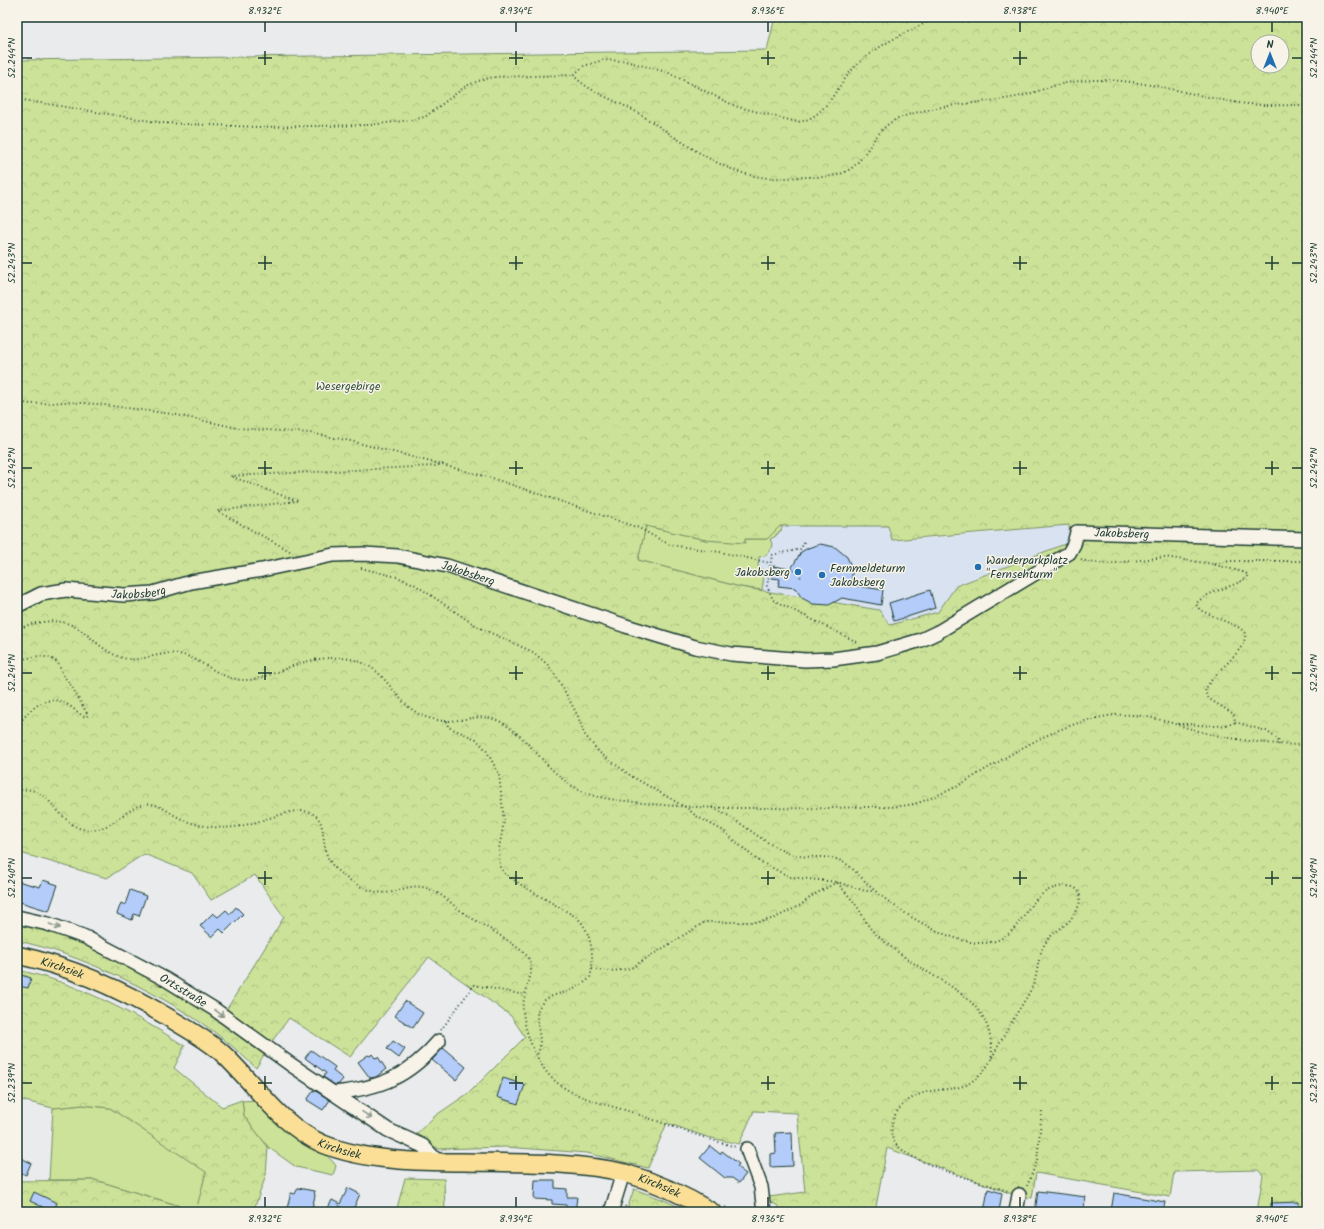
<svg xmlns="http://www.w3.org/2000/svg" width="1324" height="1229" viewBox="0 0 1324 1229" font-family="Kalam,sans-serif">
<defs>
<pattern id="forest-crowns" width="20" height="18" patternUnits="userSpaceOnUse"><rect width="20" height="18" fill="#cce298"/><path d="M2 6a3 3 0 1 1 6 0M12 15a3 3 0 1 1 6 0" fill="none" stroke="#afc384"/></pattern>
</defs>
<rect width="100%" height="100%" fill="#e9ebec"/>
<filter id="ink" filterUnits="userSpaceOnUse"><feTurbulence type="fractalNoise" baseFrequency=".025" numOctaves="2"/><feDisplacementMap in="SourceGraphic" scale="8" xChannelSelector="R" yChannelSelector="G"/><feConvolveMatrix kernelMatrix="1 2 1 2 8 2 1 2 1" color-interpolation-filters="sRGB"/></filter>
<g filter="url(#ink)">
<path fill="#d9e2f0" d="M1069 525 1070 542 956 586 938 612 889 625 879 610 762 590 764 573 763 570 758 566 759 556 767 539 780 526H888L892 540 935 538Z"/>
<g fill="#cce298" stroke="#769066">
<path d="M646 526 706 540 745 542V539H767L780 526H782L781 531H779L778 534H776V536L770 539 773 546 765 556 759 557 758 566C767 571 763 581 762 590L740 587 638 560Z"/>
<path d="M256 1100C268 1114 280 1128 295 1138 309 1148 327 1151 336 1166L333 1175 296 1167 268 1147 244 1116 242 1101Z"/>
<path d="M83 1105 110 1108 206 1171 197 1211 95 1180H49L53 1108Z"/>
</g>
<g fill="url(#forest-crowns)" stroke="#769066" fill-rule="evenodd">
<path d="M775 17H1307V1212H1257L1263 1175 1258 1170 1174 1172 1170 1197 1036 1173 1032 1198 1012 1194 887 1148 875 1212H780L778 1206 769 1201V1197L805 1192 797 1113 754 1111 739 1144 707 1137 667 1123 648 1168 587 1153 505 1147 438 1149 412 1138 435 1116 470 1092 525 1037 511 1016 429 957 350 1057 289 1018 270 1044 225 1012 284 917 255 875 211 900 192 873 144 854 107 878 17 852V60L767 50ZM1258 42H1282V66H1258ZM1069 525 1070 542 956 586 938 612 890 625 879 610 740 587 638 560 646 526 706 540 745 543V539H767L780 526H888L892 540Z"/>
<path d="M17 922 32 924 104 950 171 985 266 1051 256 1068C245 1058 234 1047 222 1038 173 999 78 952 17 941Z"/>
<path d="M17 970C77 982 134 1014 185 1046L174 1068 222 1107 242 1100 244 1116 268 1147 266 1175 253 1212H17V1181L95 1180 196 1211 206 1172 110 1108 83 1105 53 1108 17 1099Z"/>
<path d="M405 1178 444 1179 445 1212H396Z"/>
<path d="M634 1189 664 1200 689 1212H626Z"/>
</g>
<g fill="#b3ccfa" stroke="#1f3d34">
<path d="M820 544 835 547 847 557 852 568V585L883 590 881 605 842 598 829 605 813 604 802 598 795 588 778 586 780 579 772 578 773 566 791 569 801 552 808 548Z"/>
<path d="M930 590 935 608 894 621 889 603Z"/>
<path d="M43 880 58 885 49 911 17 901V881L40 887Z"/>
<path d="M130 890 146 896 139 916 134 914 132 920 117 914 121 903 125 905Z"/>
<path d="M236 907 243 914 224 933 220 929 212 937 200 926 213 913 218 917 226 910 230 914Z"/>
<path d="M21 975 31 978 28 988 19 986Z"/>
<path d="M405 1001 423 1013 413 1028 395 1016Z"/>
<path d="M393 1041 405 1049 399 1058 387 1049Z"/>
<path d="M443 1048 466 1067 456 1080 432 1060Z"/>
<path d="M311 1050 335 1067 333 1071 343 1079 339 1084 335 1085 323 1077 326 1073 305 1058Z"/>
<path d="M372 1054 375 1058 378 1057 386 1069 376 1077 370 1078 358 1062 368 1055 370 1056Z"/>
<path d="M503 1078 525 1085 518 1104 497 1097Z"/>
<path d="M314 1090 330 1100 323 1110 307 1100Z"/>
<path d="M792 1132 793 1166 770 1167V1154L776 1153 775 1133Z"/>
<path d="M710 1146 720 1154 722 1151 739 1164 737 1167 746 1174 739 1183 732 1178H725L700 1158Z"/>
<path d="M17 1156 31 1163 26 1175 17 1171Z"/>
<path d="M535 1180H555V1188L567 1189V1197H577L575 1212H566V1205L552 1204V1200L534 1199Z"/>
<path d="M298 1188 314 1191 315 1196 311 1212H286L291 1193 295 1194Z"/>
<path d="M348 1188 360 1194 352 1212 339 1206 336 1212H326L332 1200 340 1204Z"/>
<path d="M988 1189 1002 1193 999 1212H984Z"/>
<path d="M1038 1191 1086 1197 1083 1212H1035Z"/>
<path d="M34 1192 57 1203 53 1212 30 1201Z"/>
<path d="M1114 1193 1165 1202 1163 1212 1111 1211Z"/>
<path d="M1299 1202V1212H1271V1203Z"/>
</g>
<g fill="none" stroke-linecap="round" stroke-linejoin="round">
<g stroke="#1f3d34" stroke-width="16">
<g id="minor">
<path id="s1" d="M17 606 41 594 66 590 124 595 153 593 191 582 262 570 333 555 363 554 398 556 447 566 626 626 695 647 731 654 805 660 833 659 877 653 921 640 938 632 1069 553 1074 544 1077 532 1307 539"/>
<path id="s2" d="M17 917 48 924 85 937 165 979 214 1009 290 1064 388 1130 423 1146 438 1162"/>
<path d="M334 1093C381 1088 408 1077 439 1041"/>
<path d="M747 1149 761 1187 764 1212"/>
<path d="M611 1212 623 1173"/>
<path d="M1016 1212 1019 1195"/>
</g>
</g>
<g stroke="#1f3d34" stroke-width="20">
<g id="major">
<path id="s3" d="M17 955C73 967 127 992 176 1022 191 1031 207 1040 221 1052 255 1083 279 1125 323 1144 365 1161 419 1162 464 1162 514 1163 576 1161 625 1173 656 1182 684 1195 712 1212"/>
</g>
</g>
<g stroke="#1f3d34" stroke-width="2" stroke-dasharray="1 3" stroke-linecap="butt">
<path d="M573 75C590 93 616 100 638 113 674 135 717 171 760 177 773 179 787 178 800 177 813 177 828 178 840 174 868 165 870 130 899 118 936 104 978 104 1016 97 1033 94 1049 86 1066 83 1125 72 1182 94 1240 103 1262 106 1284 105 1307 105"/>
<path d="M17 99 163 123 258 127 370 125 411 120 425 117 466 86 478 81 493 77 573 75 584 66 603 60 625 61 667 72 735 106 797 122C825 119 835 89 852 70 874 45 909 32 937 17"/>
<path d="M17 402 31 404 66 402 97 404 172 414 238 428 310 433 351 441 492 478 639 528 670 545 720 552 770 563"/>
<path d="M804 542 801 549 772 555 767 586 773 600 857 642"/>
<path d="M290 551 217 511 297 501 230 476 435 466 443 464"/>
<path d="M1081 559 1088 562 1108 564 1164 557 1213 564 1230 561H1307"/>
<path d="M770 566 801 572 800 580"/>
<path d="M361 568 397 577 414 584 478 627 533 652 548 665 559 681 578 716 584 734 600 753 631 776 687 808 696 816 722 830 757 860 790 877 837 882C844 891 852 899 858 908 864 917 868 928 877 935 889 946 904 957 918 966 944 983 981 999 989 1032 991 1040 993 1051 991 1059 989 1067 973 1082 966 1085 951 1091 933 1088 918 1095 907 1100 897 1108 893 1120 891 1127 890 1136 895 1143 911 1164 981 1182 1008 1191"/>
<path d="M17 631C25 625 33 623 43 622 84 616 90 648 123 658 141 663 159 651 178 654 196 656 211 671 228 677 253 686 272 673 295 665 315 658 343 654 363 663 388 674 396 702 419 714 427 718 438 721 446 721 466 721 482 712 501 722 533 740 549 778 586 793 601 799 618 800 634 802 674 807 712 808 752 808 787 808 822 809 857 807 875 807 895 808 913 804 923 802 935 796 945 792 960 786 974 776 988 768 1026 745 1063 723 1108 716 1144 710 1176 726 1210 734 1243 741 1274 745 1307 745"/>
<path d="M17 660 39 656 51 658 58 663 63 675 72 687 88 715 86 717C79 715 75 709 68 705 47 691 29 710 17 726"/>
<path d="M447 721 448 727 476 739 486 750 499 774 504 821 499 849 500 867 505 874 523 886 576 917C592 930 595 959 590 978 583 984 577 988 569 991 560 994 549 995 543 1002 528 1017 548 1040 536 1056"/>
<path d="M1235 722 1266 731 1278 739 1279 745"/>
<path d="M1178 724C1194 723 1222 730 1235 722L1234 714 1209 699 1205 692C1208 675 1248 652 1245 633L1240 628 1200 610 1196 604C1208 589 1241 587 1248 575 1245 571 1220 567 1213 564"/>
<path d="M17 791C47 781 58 823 82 829 110 835 122 809 145 804 159 802 171 815 184 820 193 824 203 826 213 827 243 831 268 816 296 811 327 809 321 832 326 852 328 860 334 868 340 873 353 884 374 896 392 892 404 889 413 884 426 888 441 892 452 905 465 914 484 926 505 937 523 952 541 966 523 989 523 1008 523 1030 538 1067 555 1081 576 1099 606 1104 631 1112 666 1124 700 1137 736 1147"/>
<path d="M713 808C742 820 764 846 794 855 809 859 830 854 843 862 854 868 864 881 873 889 897 910 935 934 966 941 977 944 992 944 1002 938 1025 927 1029 888 1065 886 1070 886 1076 887 1079 892 1083 900 1076 914 1070 920 1063 928 1053 932 1047 941 1037 953 1039 971 1033 985 1028 997 1020 1007 1014 1018 1006 1031 999 1045 991 1059"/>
<path d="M592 969C606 972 618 971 631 968L705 922H760L775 918 801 905 812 896 837 882 865 891H874"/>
<path d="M441 1030 474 985 525 995"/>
<path d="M1027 1186 1037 1161 1042 1110"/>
<path d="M625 1206 629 1212"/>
<path d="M725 1207 734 1212"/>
</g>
<use href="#minor" stroke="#f7f3e8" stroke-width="13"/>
<use href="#major" stroke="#fbdf96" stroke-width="17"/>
</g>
<defs><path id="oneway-shaft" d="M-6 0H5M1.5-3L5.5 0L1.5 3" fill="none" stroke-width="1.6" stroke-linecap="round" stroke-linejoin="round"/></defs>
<g stroke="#8b988e">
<use href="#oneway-shaft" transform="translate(55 926) rotate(20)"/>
<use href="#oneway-shaft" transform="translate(219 1013) rotate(36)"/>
<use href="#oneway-shaft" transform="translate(367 1115) rotate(34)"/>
</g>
</g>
<path fill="none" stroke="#1f3d34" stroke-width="1.5" d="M265 22V32M516 22V32M768 22V32M1020 22V32M1272 22V32M265 51V65M516 51V65M768 51V65M1020 51V65M22 58H32M258 58H272M509 58H523M761 58H775M1013 58H1027M1292 58H1302M265 256V270M516 256V270M768 256V270M1020 256V270M1272 256V270M22 263H32M258 263H272M509 263H523M761 263H775M1013 263H1027M1265 263H1279M1292 263H1302M265 461V475M516 461V475M768 461V475M1020 461V475M1272 461V475M22 468H32M258 468H272M509 468H523M761 468H775M1013 468H1027M1265 468H1279M1292 468H1302M265 666V680M516 666V680M768 666V680M1020 666V680M1272 666V680M22 673H32M258 673H272M509 673H523M761 673H775M1013 673H1027M1265 673H1279M1292 673H1302M265 871V885M516 871V885M768 871V885M1020 871V885M1272 871V885M22 878H32M258 878H272M509 878H523M761 878H775M1013 878H1027M1265 878H1279M1292 878H1302M265 1076V1090M516 1076V1090M768 1076V1090M1020 1076V1090M1272 1076V1090M22 1083H32M258 1083H272M509 1083H523M761 1083H775M1013 1083H1027M1265 1083H1279M1292 1083H1302M265 1197V1207M516 1197V1207M768 1197V1207M1020 1197V1207M1272 1197V1207"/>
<g fill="#1f6fb2" stroke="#f7f3e8" stroke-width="1.5">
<circle cx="978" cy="567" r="4"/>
<circle cx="798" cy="572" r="4"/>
<circle cx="822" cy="575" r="4"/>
</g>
<g text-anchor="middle" stroke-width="3" stroke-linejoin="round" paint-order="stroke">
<g font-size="12" fill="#395643" stroke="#f7f3e8">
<text x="348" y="390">Wesergebirge</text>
</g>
<g font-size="12" fill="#1f3d34" stroke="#f7f3e8">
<text dy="4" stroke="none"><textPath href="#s1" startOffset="1168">Jakobsberg</textPath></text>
<text dy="4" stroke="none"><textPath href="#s1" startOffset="461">Jakobsberg</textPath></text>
<text dy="4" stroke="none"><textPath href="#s1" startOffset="125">Jakobsberg</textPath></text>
<text dy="4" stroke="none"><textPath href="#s3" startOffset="47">Kirchsiek</textPath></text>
<text dy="4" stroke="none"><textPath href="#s2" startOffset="183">Ortsstraße</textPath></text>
<text dy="4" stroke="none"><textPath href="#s3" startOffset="383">Kirchsiek</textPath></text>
<text dy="4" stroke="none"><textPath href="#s3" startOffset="707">Kirchsiek</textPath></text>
</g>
<g font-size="12" fill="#1f3d34" stroke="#f7f3e8" text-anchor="start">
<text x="986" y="564">Wanderparkplatz<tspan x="986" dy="14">"Fernsehturm"</tspan></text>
<text x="830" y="572">Fernmeldeturm<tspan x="830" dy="14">Jakobsberg</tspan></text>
<text x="790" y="576" text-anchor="end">Jakobsberg</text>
</g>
</g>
<rect width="1324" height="1229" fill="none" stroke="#f7f3e8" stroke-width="44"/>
<g transform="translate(1270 54)"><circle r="19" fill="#f7f3e8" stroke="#a1aaa0"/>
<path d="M0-3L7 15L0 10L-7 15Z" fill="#1f6fb2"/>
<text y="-6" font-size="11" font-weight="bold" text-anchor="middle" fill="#1f3d34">N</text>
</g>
<rect x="22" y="22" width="1280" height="1185" fill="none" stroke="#1f3d34" stroke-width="1.5"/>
<g font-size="10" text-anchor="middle" fill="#1f3d34">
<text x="265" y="14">8.932°E</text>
<text x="516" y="14">8.934°E</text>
<text x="768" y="14">8.936°E</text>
<text x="1020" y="14">8.938°E</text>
<text x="1272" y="14">8.940°E</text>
<text transform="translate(11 58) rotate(-90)" y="4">52.244°N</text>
<text transform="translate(1313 58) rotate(-90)" y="4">52.244°N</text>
<text transform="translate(11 263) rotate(-90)" y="4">52.243°N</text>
<text transform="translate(1313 263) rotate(-90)" y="4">52.243°N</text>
<text transform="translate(11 468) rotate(-90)" y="4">52.242°N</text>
<text transform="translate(1313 468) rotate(-90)" y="4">52.242°N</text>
<text transform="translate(11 673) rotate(-90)" y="4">52.241°N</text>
<text transform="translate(1313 673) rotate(-90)" y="4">52.241°N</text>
<text transform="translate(11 878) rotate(-90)" y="4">52.240°N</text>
<text transform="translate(1313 878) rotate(-90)" y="4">52.240°N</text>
<text transform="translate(11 1083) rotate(-90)" y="4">52.239°N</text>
<text transform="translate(1313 1083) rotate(-90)" y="4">52.239°N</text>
<text x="265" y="1222">8.932°E</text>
<text x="516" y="1222">8.934°E</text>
<text x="768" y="1222">8.936°E</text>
<text x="1020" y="1222">8.938°E</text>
<text x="1272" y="1222">8.940°E</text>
</g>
</svg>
